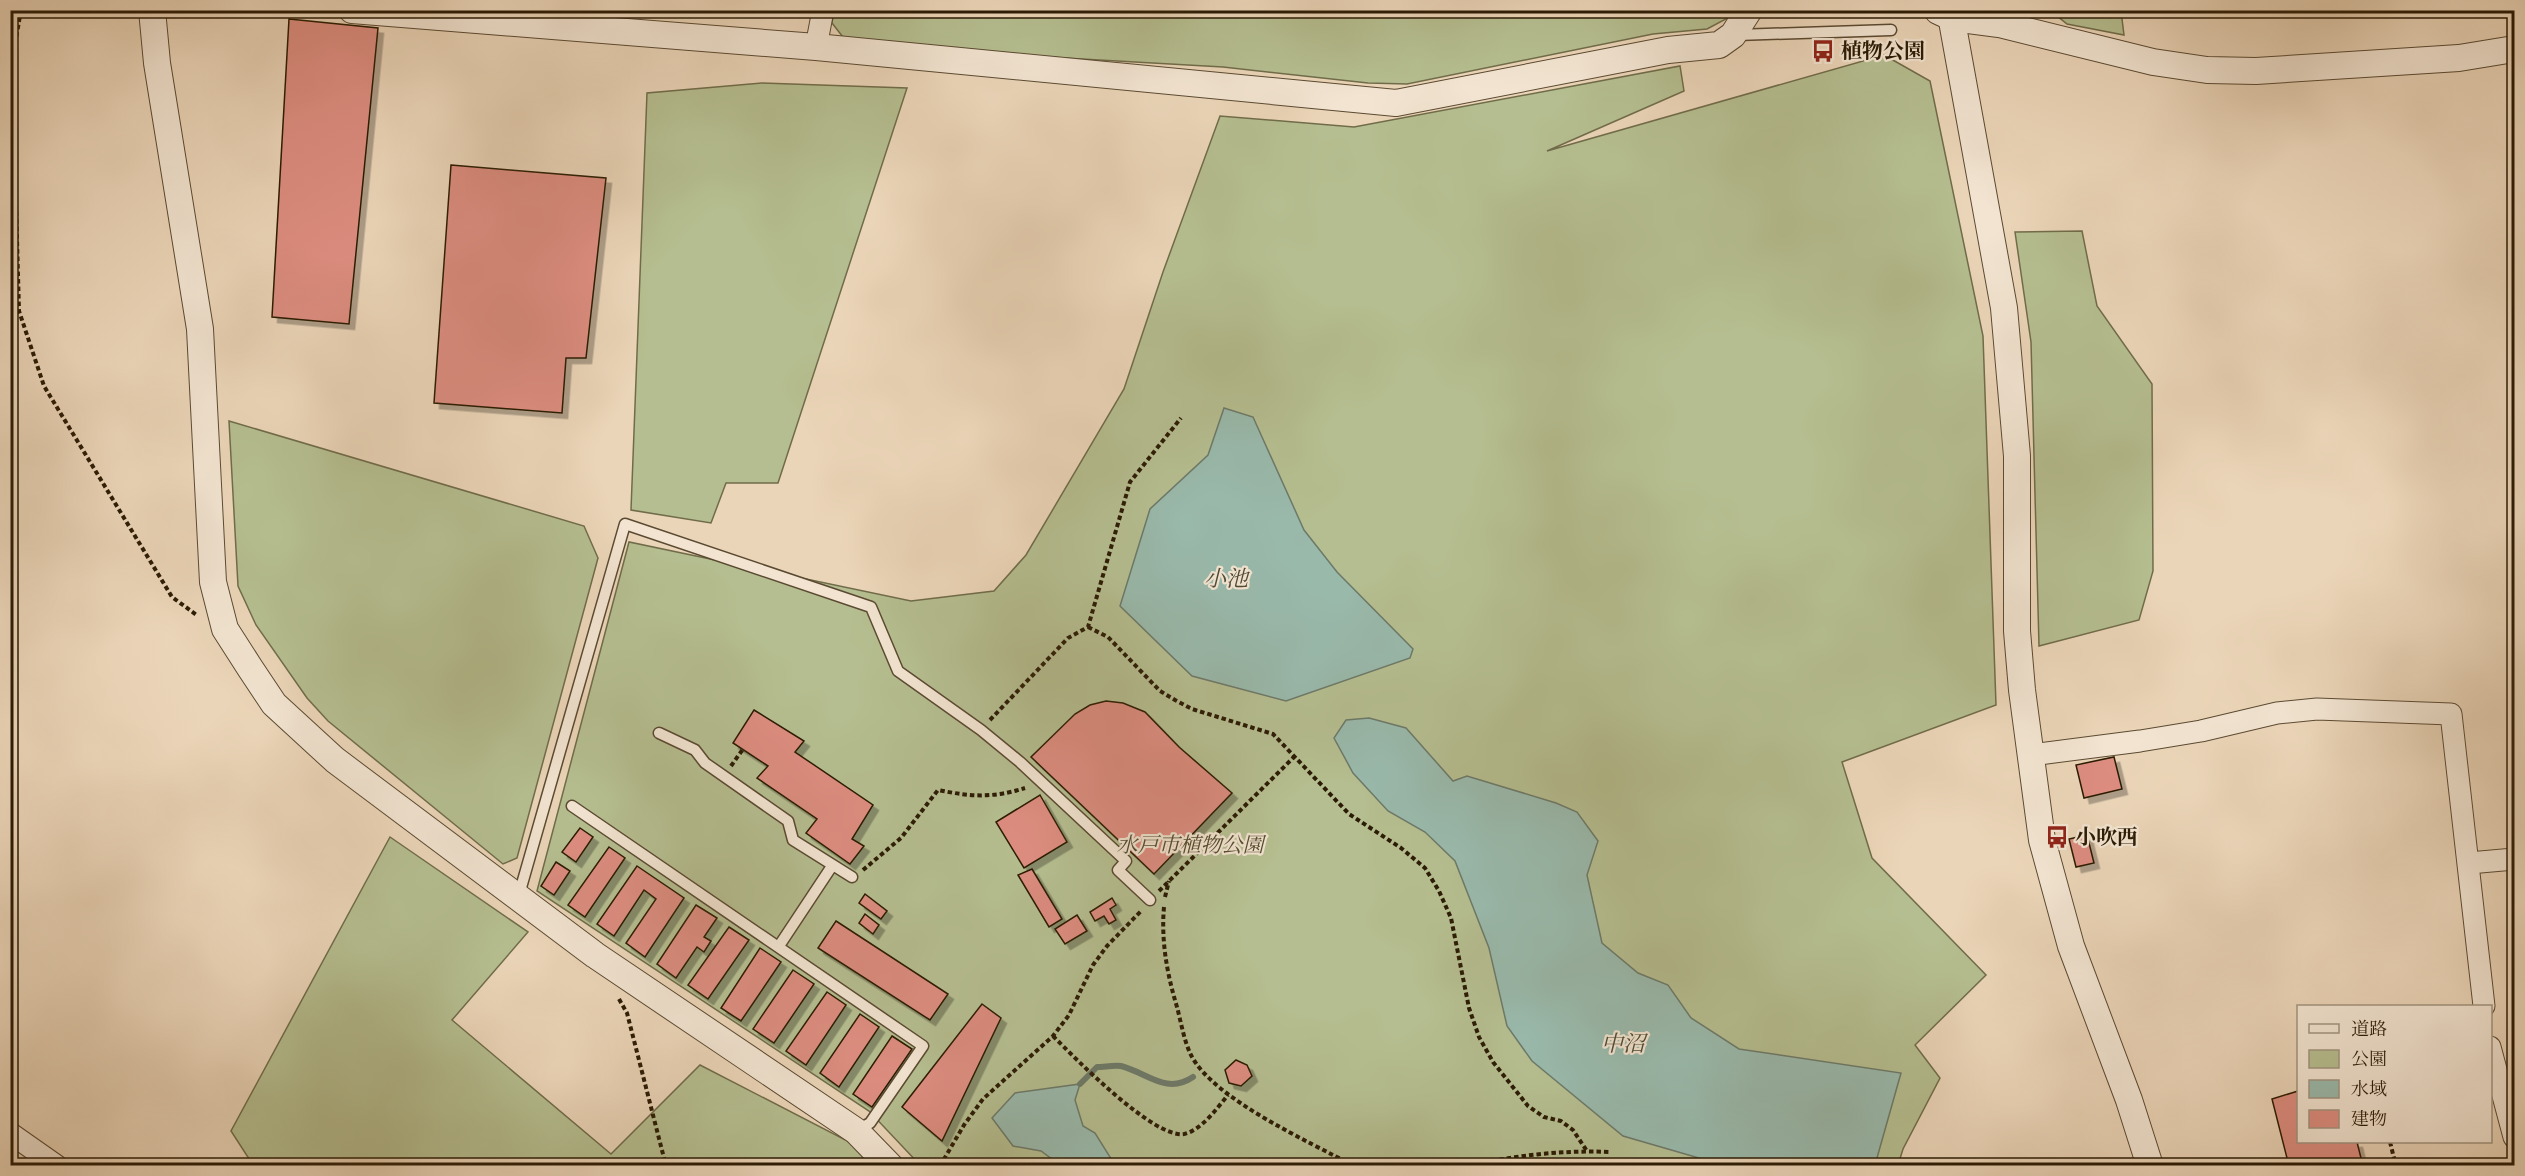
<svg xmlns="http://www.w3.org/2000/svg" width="2525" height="1176" viewBox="0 0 2525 1176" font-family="'IM FELL Great Primer','Noto Serif JP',serif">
<defs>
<filter id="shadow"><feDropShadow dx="5.5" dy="5.5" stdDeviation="0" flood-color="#0004"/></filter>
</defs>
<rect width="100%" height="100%" fill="#ebd5b8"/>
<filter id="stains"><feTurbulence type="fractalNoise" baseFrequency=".00333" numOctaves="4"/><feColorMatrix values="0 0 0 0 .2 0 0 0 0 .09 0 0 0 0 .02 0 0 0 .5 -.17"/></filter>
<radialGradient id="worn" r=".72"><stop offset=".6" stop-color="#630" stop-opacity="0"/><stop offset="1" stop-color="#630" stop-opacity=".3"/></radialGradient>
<g fill="#b5be90" stroke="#706c4a" stroke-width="1.5">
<path d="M834 10 1733 11 1726 19 1707 29 1653 34 1407 84 1368 83 1223 67 1010 55 846 41 832 23Z"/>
<path d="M2051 11H2121L2124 35 2067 24Z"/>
<path d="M1884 55 1930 81 1983 336 1996 705 1842 762 1872 858 1986 975 1915 1045 1940 1078 1903 1149 1898 1165H920L869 1111 537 891 629 542 911 601 994 591 1026 555 1124 389 1163 272 1220 116 1354 127 1680 66 1684 91 1547 151Z"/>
<path d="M762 83 907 88 778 483H726L711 523 631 510 647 93Z"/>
<path d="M2082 231 2097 306 2152 384 2153 571 2139 620 2039 646 2031 342 2015 232Z"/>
<path d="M229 421 584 526 598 558 517 858 503 864 328 721 307 698 256 625 238 586Z"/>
<path d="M390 837 528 932 452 1020 611 1154 700 1065 865 1150 880 1165H253L231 1131Z"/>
</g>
<g fill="#99b9ab" stroke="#6d7a69" stroke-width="1.5">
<path d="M1224 408 1253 417 1304 530 1337 572 1413 649 1410 658 1286 701 1192 676 1120 606 1150 509 1208 455Z"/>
<path d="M1369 718 1406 728 1453 781 1467 776 1556 803 1577 812 1598 841 1587 875 1602 943 1638 973 1668 985 1691 1018 1739 1049 1901 1073 1875 1165H1723L1623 1136 1532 1061 1507 1026 1489 948 1455 861 1425 832 1388 811 1353 773 1334 738 1346 720Z"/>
<path d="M1080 1084 1075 1100 1083 1126 1095 1133 1115 1165H1060L1041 1151 1013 1146 992 1118 1015 1093Z"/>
</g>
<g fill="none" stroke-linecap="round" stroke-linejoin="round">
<path stroke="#6d7a69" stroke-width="6" d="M1080 1084 1097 1067C1104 1067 1114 1065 1121 1066 1148 1073 1166 1095 1193 1077"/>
</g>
<g fill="#dd8d80" stroke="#2b1b05" stroke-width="1.5" filter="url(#shadow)">
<path d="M289 19 378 28 349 324 272 317Z"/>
<path d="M451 165 606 178 586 358H566L562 413 434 403Z"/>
<path d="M1106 701 1123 703 1145 712 1179 747 1232 793 1154 874 1031 757 1075 714 1090 705Z"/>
<path d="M754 710 804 741 795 752 873 805 852 839 864 846 850 864 806 833 817 819 757 778 768 766 733 743Z"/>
<path d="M2114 757 2122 789 2084 798 2076 765Z"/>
<path d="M1040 795 1067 842 1024 868 996 822Z"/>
<path d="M580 828 593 837 576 862 562 852Z"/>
<path d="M2087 835 2094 863 2076 867 2069 839Z"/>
<path d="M609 847 625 858 585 917 568 905Z"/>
<path d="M556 862 570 871 554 895 541 886Z"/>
<path d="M637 866 684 898 645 957 626 943 656 899 644 890 614 936 597 924Z"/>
<path d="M1032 869 1062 919 1049 927 1018 875Z"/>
<path d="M865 894 887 911 881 919 859 903Z"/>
<path d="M1112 898 1116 905 1110 909 1116 920 1109 924 1104 916 1095 921 1090 912Z"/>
<path d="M696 905 717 918 704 937 711 941 704 952 697 947 676 978 657 964Z"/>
<path d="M865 914 879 925 873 934 859 923Z"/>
<path d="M1077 915 1087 931 1065 944 1055 929Z"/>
<path d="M836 921 948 994 930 1020 818 948Z"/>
<path d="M729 927 749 940 708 999 688 985Z"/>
<path d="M760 948 781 962 741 1021 721 1008Z"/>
<path d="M793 970 814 984 774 1043 753 1029Z"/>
<path d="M827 992 846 1005 806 1065 786 1051Z"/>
<path d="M982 1004 1001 1018 942 1141 902 1107Z"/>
<path d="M860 1014 879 1027 839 1087 820 1073Z"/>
<path d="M892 1036 912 1049 872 1107 853 1094Z"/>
<path d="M1236 1060 1247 1065 1252 1076 1241 1086 1229 1083 1225 1070Z"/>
<path d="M2298 1091V1142H2357L2363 1166H2289L2272 1099Z"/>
</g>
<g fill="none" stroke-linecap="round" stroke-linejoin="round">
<g stroke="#5b4a32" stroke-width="13">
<g id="service">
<path d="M1737 35 1891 30"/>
<path d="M659 733 695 750 705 763 788 821 793 840 852 877"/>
<path d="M572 806 923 1046 870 1123 856 1131"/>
<path d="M518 898 625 524 871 607 898 671 981 730 1020 762 1126 861 1118 870 1150 900"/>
<path d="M779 946 832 866"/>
</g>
</g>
<g stroke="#5b4a32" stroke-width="23">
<g id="minor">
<path d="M816 47 823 10"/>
<path d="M2031 755 2140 741 2201 731 2277 713 2317 709 2451 714 2484 1006"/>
<path d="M2469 863 2514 859"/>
<path d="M2490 1047 2514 1137"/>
<path d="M10 1133 57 1166"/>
</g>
</g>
<g stroke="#5b4a32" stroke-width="28">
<g id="tertiary">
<path d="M152 10 157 63 200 329 213 582 225 629 250 668 274 704 335 760 595 955 856 1131 890 1166"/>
<path d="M352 10 816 47 1396 103 1668 50 1719 45 1733 35 1749 10"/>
<path d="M1950 10 2004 308 2017 456V631L2022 690 2042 840 2071 946 2129 1100 2150 1166"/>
<path d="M1938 11 1953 18 1999 24 2153 62 2207 70 2256 71 2459 58 2514 49"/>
</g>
</g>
<g stroke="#2b1b05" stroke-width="4" stroke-dasharray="4.5 3" stroke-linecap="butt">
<path d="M21 10 12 62 19 311 44 386 172 597 198 616"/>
<path d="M1088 627 1108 637 1160 691 1175 700 1192 709 1273 734 1349 814 1401 848 1425 868 1439 891 1451 918 1469 1008 1479 1037 1493 1062 1528 1106 1544 1117 1561 1121 1573 1130 1587 1151"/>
<path d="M990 720 1068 638 1088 627 1130 482 1181 418"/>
<path d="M731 766 743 749"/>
<path d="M863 870 901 838 938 790C972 797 993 798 1025 788"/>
<path d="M1159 891 1294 757"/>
<path d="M1165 897 1169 881"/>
<path d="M1164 907C1161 941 1167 974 1177 1007 1181 1022 1184 1041 1191 1055 1213 1099 1310 1142 1354 1166"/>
<path d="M619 999 627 1013 666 1166"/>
<path d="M1053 1036C1075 1058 1154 1139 1184 1134 1202 1130 1217 1108 1228 1095"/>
<path d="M2390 1142 2396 1166"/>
<path d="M940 1166 964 1125 983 1099 1053 1036 1069 1015 1093 965 1107 946 1142 910"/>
<path d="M1470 1166C1515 1155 1564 1150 1610 1152"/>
</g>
<use href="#service" stroke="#f2e4d1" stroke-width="10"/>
<use href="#minor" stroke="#f2e4d1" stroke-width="21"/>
<use href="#tertiary" stroke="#f2e4d1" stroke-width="26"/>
</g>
<defs>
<g id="bus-bare" transform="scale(1.8)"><path d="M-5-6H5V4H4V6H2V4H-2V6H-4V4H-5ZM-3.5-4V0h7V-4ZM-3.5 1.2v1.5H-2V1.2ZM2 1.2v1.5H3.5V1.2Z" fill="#8f2418" stroke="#f2e4d1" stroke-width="2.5" paint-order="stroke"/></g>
</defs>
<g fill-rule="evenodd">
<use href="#bus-bare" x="1823" y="51"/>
<use href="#bus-bare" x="2057" y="837"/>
</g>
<g text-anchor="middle" stroke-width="4.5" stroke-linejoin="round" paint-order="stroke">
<g font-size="21" font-weight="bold" fill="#2b1b05" stroke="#f2e4d1" text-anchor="start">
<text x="1841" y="58">植物公園</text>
<text x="2075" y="844">小吹西</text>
</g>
<g font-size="21" font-style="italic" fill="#544c2f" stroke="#f2e4d1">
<text x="1190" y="852">水戸市植物公園</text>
</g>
<g font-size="22" font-style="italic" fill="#4c4a37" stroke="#f2e4d1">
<text x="1226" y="586">小池</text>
<text x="1623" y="1051">中沼</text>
</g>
</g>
<rect width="2525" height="1176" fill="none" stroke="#ebd5b8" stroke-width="36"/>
<rect x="12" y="12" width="2501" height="1152" fill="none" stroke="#2b1b05" stroke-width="3"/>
<rect x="18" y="18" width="2489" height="1140" fill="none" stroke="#2b1b05" stroke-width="1.5"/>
<rect x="2297" y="1005" width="195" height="138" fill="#f2e4d1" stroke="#a2947f" stroke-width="1.5"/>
<rect x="2309" y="1024" width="30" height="9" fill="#f2e4d1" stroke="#a2947f" stroke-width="1.5"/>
<text x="2351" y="1035" font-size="18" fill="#2b1b05">道路</text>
<rect x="2309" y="1050" width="30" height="18" fill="#b5be90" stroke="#a2947f" stroke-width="1.5"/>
<text x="2351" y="1065" font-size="18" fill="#2b1b05">公園</text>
<rect x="2309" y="1080" width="30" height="18" fill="#99b9ab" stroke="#a2947f" stroke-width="1.5"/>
<text x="2351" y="1095" font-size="18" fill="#2b1b05">水域</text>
<rect x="2309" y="1110" width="30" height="18" fill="#dd8d80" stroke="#a2947f" stroke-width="1.5"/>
<text x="2351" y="1125" font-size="18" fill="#2b1b05">建物</text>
<rect width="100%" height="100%" filter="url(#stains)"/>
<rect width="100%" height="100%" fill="url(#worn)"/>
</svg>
